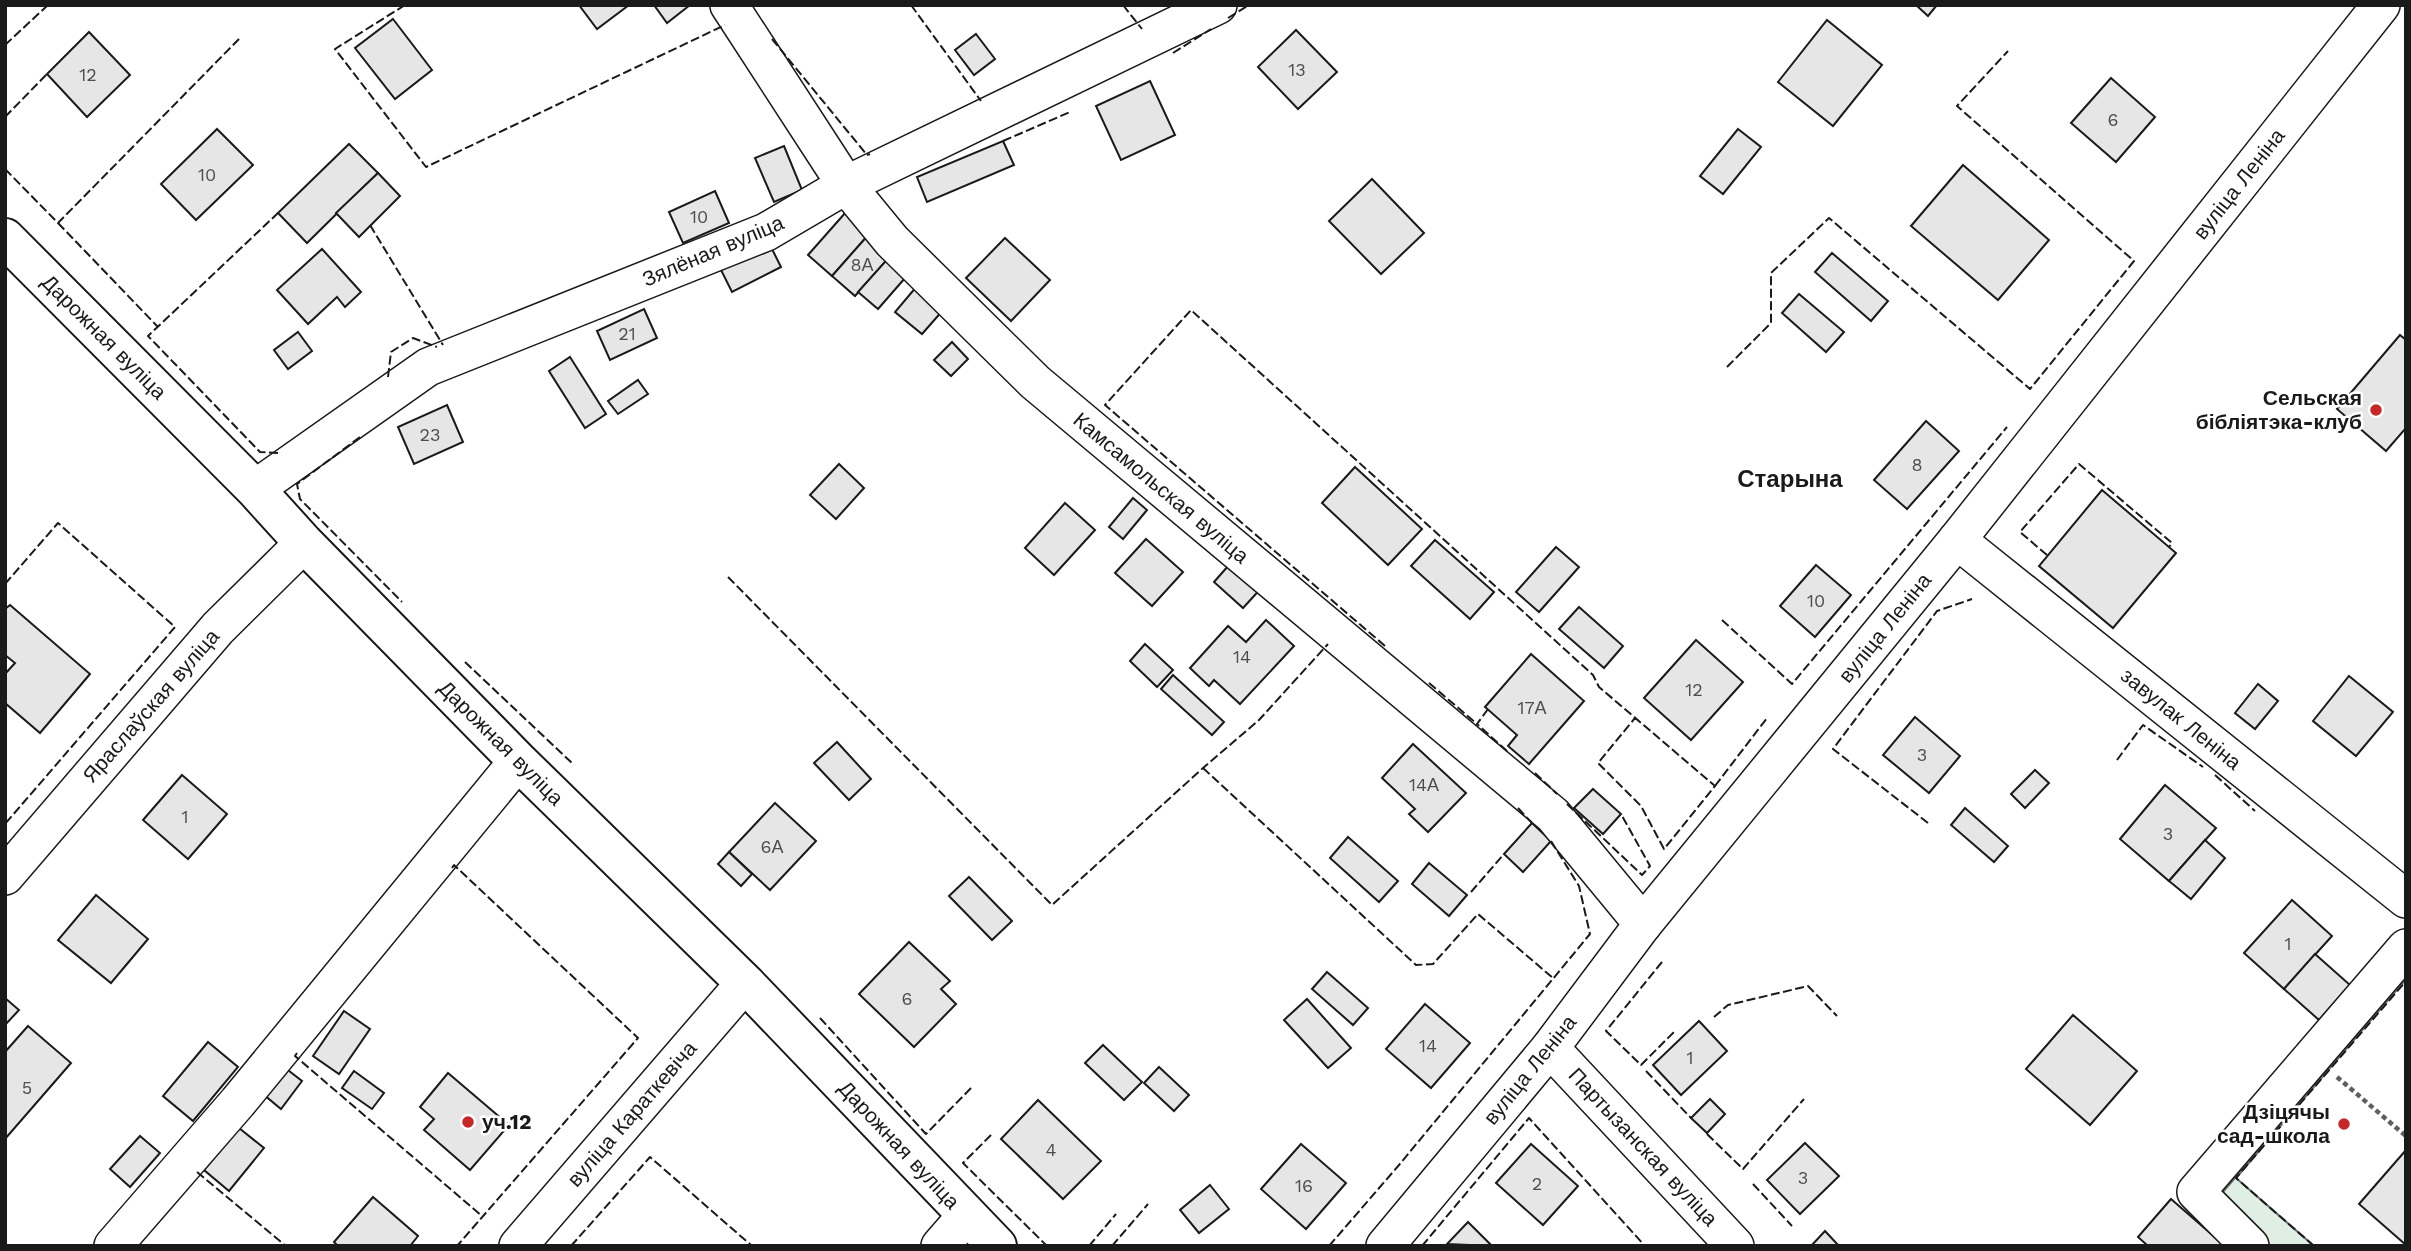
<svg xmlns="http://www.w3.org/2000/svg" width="2411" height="1251" viewBox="0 0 2411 1251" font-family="'Work Sans',sans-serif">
<rect width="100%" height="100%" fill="#fff"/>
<path fill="#e0efe3" stroke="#6a6a6a" stroke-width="2" d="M2406 979 2236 1178 2314 1246H2262L2216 1200Z"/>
<g fill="#e6e6e6" stroke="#1a1a1a" stroke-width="2">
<path d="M579 5H629L597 29Z"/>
<path d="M654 5H690L667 23Z"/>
<path d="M1916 5H1937L1928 16Z"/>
<path d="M393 19 432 70 395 99 355 48Z"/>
<path d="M1827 20 1882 65 1833 126 1778 82Z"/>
<path d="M1296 30 1337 72 1298 109 1258 67Z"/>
<path d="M89 32 130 75 87 117 47 74Z"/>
<path d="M976 34 995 59 974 75 955 50Z"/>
<path d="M2111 78 2155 117 2116 162 2071 123Z"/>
<path d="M1150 81 1175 135 1121 160 1096 106Z"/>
<path d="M217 129 253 165 196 220 161 184Z"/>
<path d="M1738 129 1761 147 1723 194 1700 176Z"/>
<path d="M1003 141 1014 165 927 202 917 177Z"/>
<path d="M349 144 378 173 307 243 278 213Z"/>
<path d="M784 146 802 190 774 202 755 158Z"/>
<path d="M1963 165 2049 240 1998 300 1911 226Z"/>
<path d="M378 173 400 196 359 237 336 213Z"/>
<path d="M1372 179 1424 233 1381 274 1329 221Z"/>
<path d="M715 191 729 223 683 243 669 212Z"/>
<path d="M846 212 870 233 832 276 808 255Z"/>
<path d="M870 233 893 253 855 296 832 276Z"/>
<path d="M1005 238 1050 280 1011 321 966 278Z"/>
<path d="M770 245 781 267 732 292 721 270Z"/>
<path d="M322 249 361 292 345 307 337 297 308 324 277 290Z"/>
<path d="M893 253 912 270 878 309 858 292Z"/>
<path d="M1832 253 1888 301 1871 321 1815 272Z"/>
<path d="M917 286 944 309 922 334 895 312Z"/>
<path d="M1799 294 1844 332 1826 352 1782 313Z"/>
<path d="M644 309 657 338 610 360 597 331Z"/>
<path d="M298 332 312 351 288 369 274 350Z"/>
<path d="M2400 335 2406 340V428L2386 451 2337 409Z"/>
<path d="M952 342 968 359 951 376 934 360Z"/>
<path d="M570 357 606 414 585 428 549 371Z"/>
<path d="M638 380 648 394 618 414 608 401Z"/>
<path d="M447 405 463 442 414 464 398 427Z"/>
<path d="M1926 421 1959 451 1907 509 1874 480Z"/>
<path d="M839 464 864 488 836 519 810 495Z"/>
<path d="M1355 467 1422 529 1388 565 1322 503Z"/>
<path d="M2102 490 2176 553 2113 628 2039 566Z"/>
<path d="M1133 498 1147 510 1123 539 1109 527Z"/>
<path d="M1065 503 1095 530 1054 575 1025 548Z"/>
<path d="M1146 539 1183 572 1152 606 1115 573Z"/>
<path d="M1435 540 1494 592 1470 619 1411 566Z"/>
<path d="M1556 547 1579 567 1539 612 1516 592Z"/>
<path d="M1236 557 1265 584 1243 608 1214 582Z"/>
<path d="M1816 565 1851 595 1815 637 1780 606Z"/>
<path d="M10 605 90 674 40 733 5 703V674L15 663 5 655V609Z"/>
<path d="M1579 607 1623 646 1604 668 1559 629Z"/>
<path d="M1266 620 1294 646 1240 704 1214 680 1209 686 1190 668 1228 626 1246 642Z"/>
<path d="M1696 640 1743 682 1691 740 1644 698Z"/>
<path d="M1145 644 1173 670 1157 687 1130 661Z"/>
<path d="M1531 654 1584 701 1529 764 1508 746 1517 735 1485 707Z"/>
<path d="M1173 675 1224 722 1212 735 1161 689Z"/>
<path d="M2349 676 2393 712 2356 756 2313 721Z"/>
<path d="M2258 684 2278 701 2255 729 2235 713Z"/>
<path d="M1915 717 1960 756 1929 793 1883 755Z"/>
<path d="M837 742 871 779 849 800 814 763Z"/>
<path d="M1413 744 1466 793 1428 832 1409 814 1415 809 1382 778Z"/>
<path d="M2035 770 2049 783 2025 808 2011 794Z"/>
<path d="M182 775 227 814 188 859 143 820Z"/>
<path d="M2165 785 2216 828 2169 881 2120 839Z"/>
<path d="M1593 789 1621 814 1603 834 1574 808Z"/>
<path d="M775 803 816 841 770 890 729 852Z"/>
<path d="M1965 808 2008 846 1994 862 1951 825Z"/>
<path d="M1532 823 1551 841 1523 872 1504 854Z"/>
<path d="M1348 837 1398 881 1379 902 1330 858Z"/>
<path d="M2205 840 2225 858 2191 899 2169 881Z"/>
<path d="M729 852 752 874 741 886 718 864Z"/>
<path d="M1429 863 1467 895 1449 916 1412 884Z"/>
<path d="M969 877 1012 921 992 940 949 896Z"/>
<path d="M96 895 148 939 111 983 58 940Z"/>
<path d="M2292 900 2332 936 2284 989 2244 953Z"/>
<path d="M909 942 950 981 941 989 956 1004 914 1047 859 994Z"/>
<path d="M2315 954 2350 985 2319 1020 2284 989Z"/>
<path d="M1327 972 1368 1008 1353 1025 1312 989Z"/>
<path d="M5 998 19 1010 5 1025Z"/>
<path d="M1307 999 1351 1048 1328 1068 1284 1020Z"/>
<path d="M1425 1004 1470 1043 1431 1088 1386 1049Z"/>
<path d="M344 1011 370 1029 339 1074 313 1056Z"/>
<path d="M2073 1015 2137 1071 2090 1125 2026 1069Z"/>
<path d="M1699 1021 1727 1051 1681 1095 1653 1065Z"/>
<path d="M28 1026 71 1063 5 1139V1052Z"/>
<path d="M208 1042 238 1067 193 1121 163 1096Z"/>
<path d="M1103 1045 1142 1082 1124 1100 1085 1063Z"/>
<path d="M284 1067 302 1081 281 1109 263 1094Z"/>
<path d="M1159 1067 1189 1095 1174 1111 1144 1083Z"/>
<path d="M354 1071 384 1093 372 1109 342 1088Z"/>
<path d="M448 1073 509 1125 470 1170 424 1130 434 1119 420 1107Z"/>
<path d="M1710 1099 1725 1114 1707 1133 1691 1118Z"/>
<path d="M1038 1100 1101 1161 1063 1199 1001 1139Z"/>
<path d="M239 1128 264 1148 229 1191 204 1170Z"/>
<path d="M140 1136 160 1153 130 1187 110 1169Z"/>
<path d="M1805 1143 1839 1176 1800 1214 1767 1180Z"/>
<path d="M1301 1144 1346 1183 1306 1229 1261 1189Z"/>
<path d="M1531 1144 1578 1186 1543 1225 1496 1183Z"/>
<path d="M2406 1150V1245L2359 1204Z"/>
<path d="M1210 1185 1229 1209 1199 1233 1180 1210Z"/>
<path d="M373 1197 418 1236 410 1246H338L334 1242Z"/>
<path d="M2171 1199 2225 1246H2148L2138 1237Z"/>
<path d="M1468 1222 1492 1246 1447 1244Z"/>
<path d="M1825 1231 1839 1246H1811Z"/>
</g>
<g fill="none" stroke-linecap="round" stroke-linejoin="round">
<g stroke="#1a1a1a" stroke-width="40">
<g id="minor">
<path d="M729 5 846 185 892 241 1035 382 1553 815 1643 924"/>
<path d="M255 489 428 367 766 232 846 185 1218 5"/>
<path d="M1957 540 2406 899"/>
<path d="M5 876 218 628 304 543"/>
<path d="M1550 1048 1735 1246"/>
<path d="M113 1246 238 1102 518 761"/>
<path d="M518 1246 745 983"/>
<path d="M940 1246 966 1216"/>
<path d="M1385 1246 1550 1048 1643 924 1957 540 2381 5"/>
<path d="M2250 1246 2196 1192 2406 948"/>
</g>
</g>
<g stroke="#1a1a1a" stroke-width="42">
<path id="major" d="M5 238 255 489 304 543 518 761 745 983 997 1246"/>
</g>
<path stroke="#5f5f5f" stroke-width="4.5" stroke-dasharray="5 3.5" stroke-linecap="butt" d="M2337 1077 2406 1136"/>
<use href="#minor" stroke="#fff" stroke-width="37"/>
<use href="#major" stroke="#fff" stroke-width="38"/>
<g stroke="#1a1a1a" stroke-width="2" stroke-dasharray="9 3.5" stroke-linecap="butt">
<path d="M405 5 335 49 426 167 725 25"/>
<path d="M911 5 981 101"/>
<path d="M1123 5 1142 29"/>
<path d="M1228 18 1249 5"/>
<path d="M772 39 867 155 870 154"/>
<path d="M5 45 48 5"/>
<path d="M1173 53 1211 29"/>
<path d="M5 117 47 74"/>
<path d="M1003 141 1070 112"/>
<path d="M5 169 58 223 239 39"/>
<path d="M58 223 158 327"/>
<path d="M370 225 443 345"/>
<path d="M1727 367 1771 323V273L1829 218 2030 389 2134 261 1957 106 2008 51"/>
<path d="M388 377 391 352 413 338 437 347"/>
<path d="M360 437 297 484 300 499 402 602"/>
<path d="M278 453 260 452 148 336 278 213"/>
<path d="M2047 555 2020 532 2079 464 2172 543 2169 547"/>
<path d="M728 577 1052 905 1203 768 1259 720 1328 644"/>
<path d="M5 584 58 523 175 627 5 824"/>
<path d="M1722 620 1792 684 2007 427"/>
<path d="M1385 646 1105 405 1191 310 1593 675 1599 687 1715 786 1664 849 1641 806 1598 763 1635 718"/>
<path d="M465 662 573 764"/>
<path d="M1429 683 1477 724"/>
<path d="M1488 709 1477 724 1508 752"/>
<path d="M2117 760 2143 725 2203 767"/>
<path d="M1203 768 1416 965 1433 964 1478 914 1553 978"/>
<path d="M1535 773 1557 794"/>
<path d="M2215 775 2255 811"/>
<path d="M1715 786 1767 718"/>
<path d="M1567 804 1642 875 1650 866 1621 814"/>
<path d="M1518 808 1532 823"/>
<path d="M1928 823 1833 749 1937 611 1972 599"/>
<path d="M452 868 454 865 638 1038 457 1246"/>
<path d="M1471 892 1504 854"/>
<path d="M1662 962 1606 1031 1641 1065 1675 1031"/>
<path d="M1714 1017 1728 1005 1808 986 1837 1016"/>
<path d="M820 1018 926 1134 972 1087"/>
<path d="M297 1053 295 1056 482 1216"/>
<path d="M1646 1071 1691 1118"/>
<path d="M1707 1134 1743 1169 1804 1099"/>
<path d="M991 1135 963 1163 1047 1246"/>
<path d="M197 1172 286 1246"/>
<path d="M1753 1184 1792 1226"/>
<path d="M571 1246 650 1157 752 1246"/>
<path d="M1089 1246 1116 1214"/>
<path d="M1112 1246 1148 1204"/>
<path d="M1329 1246 1399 1165 1590 934 1579 886 1551 841"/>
<path d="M1422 1246 1529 1118 1645 1246"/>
<path d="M2314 1246 2236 1178 2406 981"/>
</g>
</g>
<g fill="#c62828" stroke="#fff" stroke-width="2.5">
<circle cx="2376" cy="410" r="7"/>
<circle cx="468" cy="1122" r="7"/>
<circle cx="2344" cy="1124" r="7"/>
</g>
<g text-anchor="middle" stroke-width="5" stroke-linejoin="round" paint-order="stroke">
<g font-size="18" fill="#4d4d4d">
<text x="1297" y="76">13</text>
<text x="88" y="81">12</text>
<text x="2113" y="126">6</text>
<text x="207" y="181">10</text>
<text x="699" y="223">10</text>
<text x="862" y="271">8А</text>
<text x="627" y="340">21</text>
<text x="430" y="441">23</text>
<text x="1917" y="471">8</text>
<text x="1816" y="607">10</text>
<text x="1242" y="663">14</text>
<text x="1694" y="696">12</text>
<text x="1532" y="714">17А</text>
<text x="1922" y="761">3</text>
<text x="1424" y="791">14А</text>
<text x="185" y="823">1</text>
<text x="2168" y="840">3</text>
<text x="772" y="853">6А</text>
<text x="2288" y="950">1</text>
<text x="907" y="1005">6</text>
<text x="1428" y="1052">14</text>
<text x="1690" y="1064">1</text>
<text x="27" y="1094">5</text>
<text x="1051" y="1156">4</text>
<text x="1803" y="1184">3</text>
<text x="1537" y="1190">2</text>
<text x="1304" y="1192">16</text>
</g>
<g font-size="21" fill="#1a1a1a" stroke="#fff">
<text transform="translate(2239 184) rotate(-52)" y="7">вуліца Леніна</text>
<text transform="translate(713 251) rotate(-23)" y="7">Зялёная вуліца</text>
<text transform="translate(104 337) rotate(45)" y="7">Дарожная вуліца</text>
<text transform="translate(1161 488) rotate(40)" y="7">Камсамольская вуліца</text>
<text transform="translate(1885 628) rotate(-51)" y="7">вуліца Леніна</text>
<text transform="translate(151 706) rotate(-49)" y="7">Яраслаўская вуліца</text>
<text transform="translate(2181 719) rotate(39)" y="7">завулак Леніна</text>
<text transform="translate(501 743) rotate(45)" y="7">Дарожная вуліца</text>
<text transform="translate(1530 1070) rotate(-51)" y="7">вуліца Леніна</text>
<text transform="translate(632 1114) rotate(-49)" y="7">вуліца Караткевіча</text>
<text transform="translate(899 1145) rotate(47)" y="7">Дарожная вуліца</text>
<text transform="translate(1643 1147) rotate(47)" y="7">Партызанская вуліца</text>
</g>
<g font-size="21" font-weight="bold" fill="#1a1a1a" stroke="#fff" text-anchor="end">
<text x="2362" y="405">Сельская<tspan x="2362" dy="24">бібліятэка-клуб</tspan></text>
<text x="2330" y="1119">Дзіцячы<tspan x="2330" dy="24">сад-школа</tspan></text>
<text x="482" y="1129" text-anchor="start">уч.12</text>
</g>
<g font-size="24" font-weight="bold" fill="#1a1a1a" stroke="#fff">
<text x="1790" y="487">Старына</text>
</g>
</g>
<rect width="2411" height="1251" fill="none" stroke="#1a1a1a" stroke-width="14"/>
</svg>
